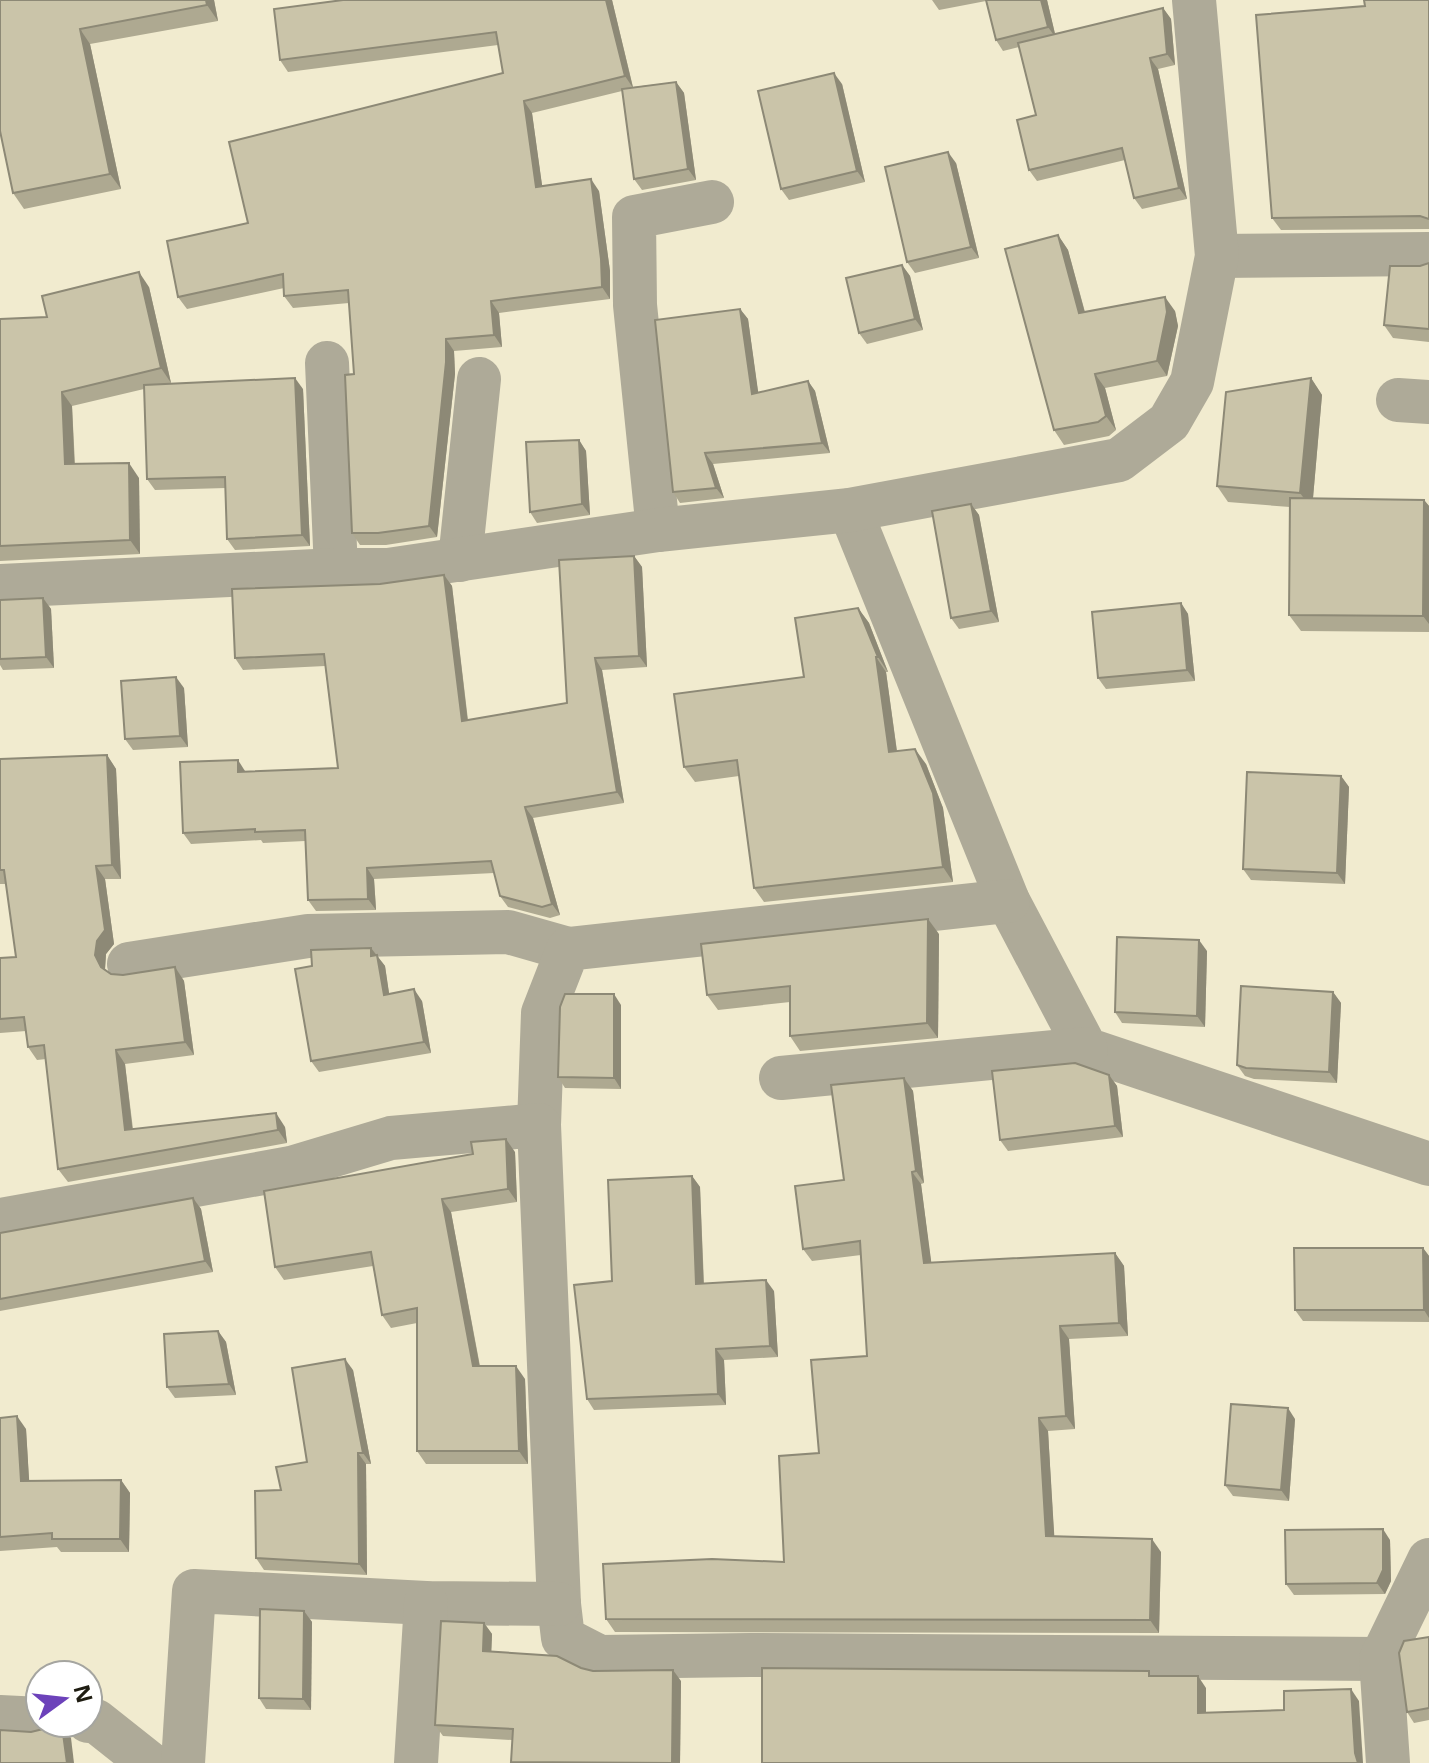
<svg xmlns="http://www.w3.org/2000/svg" width="1429" height="1763" viewBox="0 0 1429 1763" font-family="'Noto Sans',sans-serif">
<rect width="100%" height="100%" fill="#f1ebcf"/>
<g fill="none" stroke-linecap="round" stroke-linejoin="round">
<g stroke="#aeaa98" stroke-width="44">
<path d="M1217 256 1429 254"/>
<path d="M327 363 336 570"/>
<path d="M1398 400 1429 402"/>
<path d="M850 510 1008 901 1086 1049 1429 1164"/>
<path d="M658 530 635 305 634 217 712 202"/>
<path d="M460 560 479 379"/>
<path d="M0 586 336 570H388L658 530 850 510 1119 460 1169 422 1192 382 1217 256 1194 0"/>
<path d="M129 964 308 936 508 932 568 949"/>
<path d="M781 1078 1086 1049"/>
<path d="M539 1125 543 1013 568 949 1008 901"/>
<path d="M0 1220 291 1168 391 1138 539 1125 559 1604 563 1638 600 1657 750 1655 1381 1659"/>
<path d="M0 1717 40 1719"/>
<path d="M88 1721H96L149 1763"/>
<path d="M183 1763 194 1591 426 1603 559 1604"/>
<path d="M416 1763 426 1603"/>
<path d="M1388 1763 1381 1659 1429 1560"/>
</g>
</g>
<g fill="#aea991">
<path d="M0 0H214L218 21 90 44 121 189 24 209 13 193Z"/>
<path d="M343 0H612L633 87 676 82 684 93 696 180 642 190 634 179 622 91 532 113 542 186 599 191 610 271V299L499 313 502 347 454 351 455 374 437 537 386 545H360L352 533 354 374 349 303 293 308 284 296V288L187 309 178 297 248 223 503 73 498 45 288 72 280 60Z"/>
<path d="M932 0H1047L1055 34 1163 8 1171 19 1175 65 1158 69 1187 199 1142 209 1134 198 1125 160 1037 181 1029 170 1036 115 1019 47 1003 51 996 40 986 1 939 10Z"/>
<path d="M1429 0V229L1281 230 1272 218 1365 6Z"/>
<path d="M842 84 865 182 789 200 781 189Z"/>
<path d="M956 163 979 258 915 273 907 262Z"/>
<path d="M1058 235 1068 250 1085 312 1175 311 1178 326 1167 376 1105 388 1116 430 1109 436 1064 445 1054 430Z"/>
<path d="M1429 263V342L1393 338 1384 325 1420 266Z"/>
<path d="M902 265 910 276 923 330 867 344 859 333Z"/>
<path d="M149 287 171 383 167 384 303 389 310 546 235 550 227 539 226 488 155 490 147 479 144 389 72 406 75 464 139 478 140 554 0 561V319L47 317Z"/>
<path d="M740 309 748 319 758 393 808 381 815 391 830 453 713 464 724 498 680 503 673 492Z"/>
<path d="M1311 378 1322 395 1313 498 1424 500 1429 506V632L1301 631 1289 615 1290 507 1228 502 1217 486Z"/>
<path d="M579 440 586 451 590 515 537 523 530 512Z"/>
<path d="M971 504 979 515 999 622 959 629 951 618Z"/>
<path d="M634 556 642 567 647 667 602 670 624 803 533 818 560 915 550 918 508 907 500 896 494 873 374 879 376 910 316 911 308 900 305 841 263 843 261 840 191 844 183 833 245 772 338 768 325 666 243 670 235 658 380 584 444 575 452 586 468 720 567 703Z"/>
<path d="M43 598 51 609 54 668 3 670 0 665V600Z"/>
<path d="M1181 603 1188 614 1195 681 1106 689 1098 678Z"/>
<path d="M858 608 869 623 888 672H886L897 751 926 764 943 808 953 882 764 902 754 888 739 776 695 782 684 767 804 677Z"/>
<path d="M184 688 188 747 133 750 125 739Z"/>
<path d="M107 755 116 769 121 879H105L114 944 106 954 105 969 111 974 123 975 175 967 184 981 194 1055 125 1064 133 1129 285 1127 287 1143 68 1182 58 1169 46 1059 37 1060 28 1047 26 1031 0 1033V958L16 957 6 884H0V759Z"/>
<path d="M1341 776 1349 787 1345 884 1251 880 1243 869Z"/>
<path d="M939 934 938 1038 800 1051 790 1036V1002L718 1010 707 995Z"/>
<path d="M371 948 385 966 389 994 422 1001 431 1053 319 1072 311 1061 312 966Z"/>
<path d="M1207 951 1205 1027 1122 1023 1115 1012Z"/>
<path d="M1333 992 1341 1003 1337 1083 1254 1079 1245 1076 1237 1065Z"/>
<path d="M621 1005V1089L565 1088 558 1077Z"/>
<path d="M1109 1075 1117 1086 1123 1137 1008 1151 1000 1140Z"/>
<path d="M904 1078 913 1091 924 1183 921 1184 931 1263 1115 1253 1124 1266 1128 1336 1069 1339 1075 1429 1048 1431 1054 1536 1161 1552 1159 1633 615 1632 606 1619 784 1562 867 1356 861 1255 812 1261 803 1249Z"/>
<path d="M515 1152 517 1202 451 1212 480 1366 525 1379 528 1464H426L417 1451V1323L391 1328 382 1315 373 1266 284 1280 275 1267Z"/>
<path d="M692 1176 700 1187 704 1283 774 1291 778 1357 724 1360 726 1405 594 1410 587 1399 612 1281Z"/>
<path d="M193 1198 201 1209 213 1272 0 1311V1233Z"/>
<path d="M1423 1248 1429 1256V1322L1303 1321 1295 1310Z"/>
<path d="M218 1331 226 1342 236 1395 175 1398 167 1387Z"/>
<path d="M353 1370 371 1464H366L367 1575 264 1570 256 1558 281 1490 307 1462Z"/>
<path d="M0 1418 26 1429 29 1481 121 1480 130 1493 129 1552H61L57 1547 0 1551Z"/>
<path d="M1295 1419 1289 1501 1233 1496 1225 1485Z"/>
<path d="M1390 1540 1391 1581 1385 1594 1294 1595 1286 1584Z"/>
<path d="M304 1611 312 1622 311 1710 266 1709 259 1698Z"/>
<path d="M484 1623 492 1634 491 1651 593 1671 681 1681 680 1763H512V1740L443 1736 435 1725Z"/>
<path d="M1429 1637V1720L1414 1723 1407 1712Z"/>
</g>
<g fill="#8d8976">
<path d="M206 0H214L218 21 207 5Z"/>
<path d="M606 0H612L633 88 625 76Z"/>
<path d="M1041 0H1047L1056 38 1048 27Z"/>
<path d="M1163 8 1171 19 1175 65 1167 54Z"/>
<path d="M80 29 90 44 121 189 110 174Z"/>
<path d="M1150 58 1158 69 1187 199 1179 188Z"/>
<path d="M834 73 842 84 865 182 857 171Z"/>
<path d="M676 82 684 93 696 180 688 169Z"/>
<path d="M524 101 532 113 544 199 536 187Z"/>
<path d="M948 152 956 163 979 258 971 247Z"/>
<path d="M591 179 599 191 610 271V299L602 287Z"/>
<path d="M1058 235 1068 250 1089 328 1079 313Z"/>
<path d="M902 265 910 276 923 330 915 319Z"/>
<path d="M139 272 149 287 171 383 161 368Z"/>
<path d="M1165 297 1175 311 1178 326 1167 376 1157 361Z"/>
<path d="M491 301 499 313 502 347 494 335Z"/>
<path d="M740 309 748 319 760 405 752 394Z"/>
<path d="M446 339 454 351 455 374 437 537 429 526Z"/>
<path d="M1095 374 1105 388 1116 430 1106 416Z"/>
<path d="M295 378 303 389 310 546 302 535Z"/>
<path d="M1311 378 1322 395 1312 509 1300 493Z"/>
<path d="M808 381 815 391 830 453 822 443Z"/>
<path d="M62 392 72 406 75 478 65 464Z"/>
<path d="M579 440 586 451 590 515 582 504Z"/>
<path d="M705 453 713 464 724 498 716 488Z"/>
<path d="M129 463 139 478 140 554 130 540Z"/>
<path d="M1424 500 1429 506V624L1423 616Z"/>
<path d="M971 504 979 515 999 622 991 611Z"/>
<path d="M634 556 642 567 647 667 639 656Z"/>
<path d="M444 575 452 586 469 732 462 721Z"/>
<path d="M43 598 51 609 54 668 46 657Z"/>
<path d="M1181 603 1188 614 1195 681 1187 670Z"/>
<path d="M858 608 869 623 888 672 878 657Z"/>
<path d="M876 657 886 672 899 767 889 752Z"/>
<path d="M595 658 602 670 624 803 617 792Z"/>
<path d="M176 677 184 688 188 747 180 736Z"/>
<path d="M915 749 926 764 943 808 953 882 943 867Z"/>
<path d="M107 755 116 769 121 879 112 865Z"/>
<path d="M238 760 245 771 246 783 238 772Z"/>
<path d="M1341 776 1349 787 1345 884 1337 873Z"/>
<path d="M525 807 533 818 560 915 552 904Z"/>
<path d="M96 866 105 879 114 944 106 954 105 969 101 967 95 955Z"/>
<path d="M367 868 374 879 376 910 368 899Z"/>
<path d="M928 919 939 934 938 1038 927 1023Z"/>
<path d="M1199 940 1207 951 1205 1027 1197 1016Z"/>
<path d="M371 948 385 966 391 1006 384 995 371 956Z"/>
<path d="M175 967 184 981 194 1055 185 1042Z"/>
<path d="M414 989 422 1001 431 1053 424 1042Z"/>
<path d="M1333 992 1341 1003 1337 1083 1329 1072Z"/>
<path d="M614 994 621 1005V1089L614 1078Z"/>
<path d="M116 1050 125 1064 134 1143 125 1130Z"/>
<path d="M1109 1075 1117 1086 1123 1137 1115 1126Z"/>
<path d="M904 1078 913 1091 924 1183 916 1171Z"/>
<path d="M276 1113 285 1127 287 1143 278 1130Z"/>
<path d="M506 1139 515 1152 517 1202 508 1189Z"/>
<path d="M912 1172 921 1184 933 1275 924 1263Z"/>
<path d="M692 1176 700 1187 704 1295 696 1284Z"/>
<path d="M193 1198 201 1209 213 1272 205 1261Z"/>
<path d="M442 1199 451 1212 482 1379 473 1366Z"/>
<path d="M1423 1248 1429 1256V1318L1424 1310Z"/>
<path d="M1115 1253 1124 1266 1128 1336 1119 1323Z"/>
<path d="M766 1280 774 1291 778 1357 770 1346Z"/>
<path d="M1060 1326 1069 1339 1075 1429 1066 1416Z"/>
<path d="M218 1331 226 1342 236 1395 229 1384Z"/>
<path d="M716 1349 724 1360 726 1405 718 1394Z"/>
<path d="M345 1359 353 1370 371 1464 363 1453Z"/>
<path d="M516 1366 525 1379 528 1464 519 1451Z"/>
<path d="M1288 1408 1295 1419 1289 1501 1281 1490Z"/>
<path d="M17 1416 26 1429 30 1494 21 1481Z"/>
<path d="M1039 1418 1048 1431 1055 1548 1046 1536Z"/>
<path d="M358 1453 366 1464 367 1575 359 1564Z"/>
<path d="M121 1480 130 1493 129 1552 120 1539Z"/>
<path d="M1383 1529 1390 1540 1391 1581 1385 1594 1377 1583Z"/>
<path d="M1152 1539 1161 1552 1159 1633 1150 1620Z"/>
<path d="M304 1611 312 1622 311 1710 303 1699Z"/>
<path d="M484 1623 492 1634 491 1662 483 1651Z"/>
<path d="M673 1670 681 1681 680 1763H672Z"/>
<path d="M1198 1676 1206 1688V1724L1198 1713Z"/>
<path d="M1351 1689 1359 1701 1363 1763H1358L1355 1753Z"/>
<path d="M62 1726 71 1738 74 1763H67Z"/>
</g>
<g fill="#cac4a9" stroke="#8d8976" stroke-width="2">
<path d="M0 0H206L207 5 80 29 110 174 13 193 0 131Z"/>
<path d="M343 0H606L625 76 524 101 536 187 591 179 601 259 602 287 491 301 494 335 446 339V362L429 526 378 533H352L345 375 354 374 348 290 284 296 283 274 178 297 167 241 248 223 229 142 503 73 496 32 280 60 274 9Z"/>
<path d="M986 0H1041L1048 27 996 40Z"/>
<path d="M1364 0H1429V219L1420 216 1272 218 1256 15 1365 6Z"/>
<path d="M1163 8 1167 54 1150 58 1179 188 1134 198 1122 148 1029 170 1017 120 1036 115 1018 43Z"/>
<path d="M834 73 857 171 781 189 758 91Z"/>
<path d="M676 82 688 169 634 179 622 89Z"/>
<path d="M948 152 971 247 907 262 885 167Z"/>
<path d="M1058 235 1079 313 1165 297 1167 312 1157 361 1095 374 1106 416 1098 422 1054 430 1005 249Z"/>
<path d="M1429 263V329L1384 325 1390 266H1420Z"/>
<path d="M902 265 915 319 859 333 846 278Z"/>
<path d="M139 272 161 368 62 392 65 464 129 463 130 540 0 546V319L47 317 42 296Z"/>
<path d="M740 309 752 394 808 381 822 443 705 453 716 488 673 492 655 320Z"/>
<path d="M295 378 302 535 227 539 225 477 147 479 144 385Z"/>
<path d="M1311 378 1300 493 1217 486 1226 392Z"/>
<path d="M579 440 582 504 530 512 526 442Z"/>
<path d="M1290 498 1424 500 1423 616 1289 615Z"/>
<path d="M971 504 991 611 951 618 932 511Z"/>
<path d="M634 556 639 656 595 658 617 792 525 807 552 904 542 907 500 896 491 861 367 868 368 899 308 900 305 830 255 832V829L183 833 180 762 238 760V772L338 768 324 654 235 658 232 589 380 584 444 575 462 721 567 703 559 560Z"/>
<path d="M43 598 46 657 0 659V600Z"/>
<path d="M1181 603 1187 670 1098 678 1092 612Z"/>
<path d="M858 608 878 657H876L889 752 915 749 933 793 943 867 754 888 737 760 684 767 674 694 804 677 795 618Z"/>
<path d="M176 677 180 736 125 739 121 681Z"/>
<path d="M107 755 112 865 96 866 105 930 97 941 95 955 101 967 111 974 123 975 175 967 185 1042 116 1050 125 1130 276 1113 278 1130 58 1169 44 1045 28 1047 24 1017 0 1019V958L16 957 4 870H0V759Z"/>
<path d="M1247 772 1341 776 1337 873 1243 869Z"/>
<path d="M928 919 927 1023 790 1036V986L707 995 701 944Z"/>
<path d="M1117 937 1199 940 1197 1016 1115 1012Z"/>
<path d="M371 948V956L377 955 384 995 414 989 424 1042 311 1061 295 969 312 966 311 950Z"/>
<path d="M1241 986 1333 992 1329 1072 1246 1068 1237 1065Z"/>
<path d="M565 994H614V1078L558 1077 560 1007Z"/>
<path d="M1075 1063 1109 1075 1115 1126 1000 1140 992 1071Z"/>
<path d="M904 1078 916 1171 912 1172 924 1263 1115 1253 1119 1323 1060 1326 1066 1416 1039 1418 1046 1536 1152 1539 1150 1620 606 1619 603 1564 712 1559 784 1562 779 1456 819 1453 811 1360 867 1356 860 1241 803 1249 795 1186 844 1180 831 1085Z"/>
<path d="M506 1139 508 1189 442 1199 473 1366H516L519 1451H417V1308L382 1315 371 1252 275 1267 264 1191 473 1154 471 1142Z"/>
<path d="M692 1176 696 1284 766 1280 770 1346 716 1349 718 1394 587 1399 574 1285 612 1281 608 1180Z"/>
<path d="M193 1198 205 1261 0 1299V1233Z"/>
<path d="M1294 1248H1423L1424 1310H1295Z"/>
<path d="M218 1331 229 1384 167 1387 164 1334Z"/>
<path d="M345 1359 363 1453H358L359 1564 256 1558 255 1491 281 1490 276 1467 307 1462 292 1368Z"/>
<path d="M1231 1404 1288 1408 1281 1490 1225 1485Z"/>
<path d="M17 1416 21 1481 121 1480 120 1539H52V1533L0 1537V1418Z"/>
<path d="M1383 1529V1570L1377 1583 1286 1584 1285 1530Z"/>
<path d="M260 1609 304 1611 303 1699 259 1698Z"/>
<path d="M441 1621 484 1623 483 1651 557 1656 581 1668 593 1671 673 1670 672 1763 511 1762 513 1729 435 1725Z"/>
<path d="M1429 1637V1708L1407 1712 1399 1653 1404 1641Z"/>
<path d="M762 1668 1149 1671V1676H1198V1713L1284 1710V1691L1351 1689 1355 1753 1358 1763H762Z"/>
<path d="M50 1723H60L62 1726 67 1763H0V1730L31 1732 43 1729Z"/>
</g>
<g transform="translate(64 1699) rotate(75)"><circle r="38" fill="#ffffff" stroke="#a5a5a0" stroke-width="2"/>
<path d="M0-6L14 30L0 20L-14 30Z" fill="#6c42ba"/>
<text y="-12" font-size="22" font-weight="bold" text-anchor="middle" fill="#1f1d12">N</text>
</g>
</svg>
